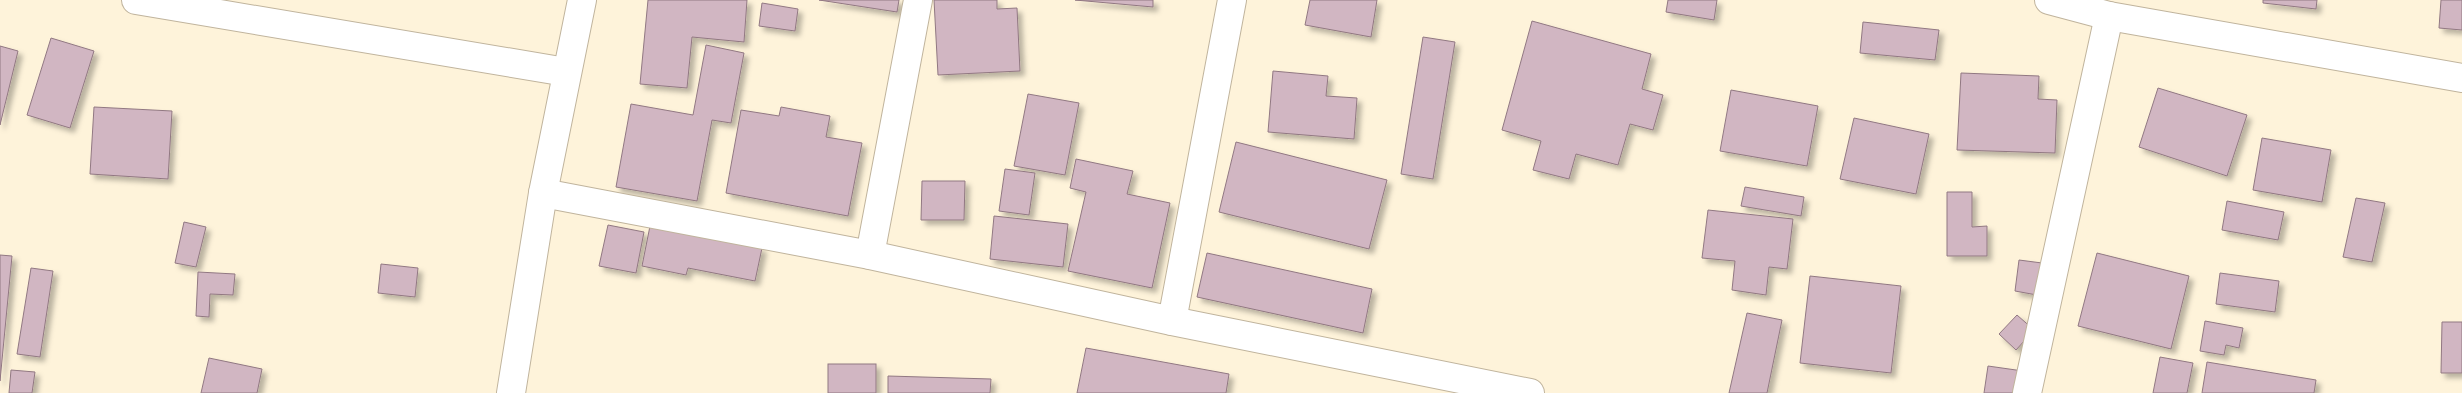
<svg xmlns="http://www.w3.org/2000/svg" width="2462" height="393" viewBox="0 0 2462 393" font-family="'Libre Baskerville',serif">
<defs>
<filter id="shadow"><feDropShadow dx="4.5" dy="4.5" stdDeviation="2.5" flood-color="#0004"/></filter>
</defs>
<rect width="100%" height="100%" fill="#fef3da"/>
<g fill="#d1b6c2" stroke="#917882" filter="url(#shadow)">
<path d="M648 0H747L744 42 692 37 687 88 640 84Z"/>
<path d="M819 0H899L897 12Z"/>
<path d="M934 0H997V9L1017 8 1020 71 938 75Z"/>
<path d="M1075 0H1153V7Z"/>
<path d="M1310 0H1377L1371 37 1305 25Z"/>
<path d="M1668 0H1717L1714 20 1666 12Z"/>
<path d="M2263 0H2317L2316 9 2263 3Z"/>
<path d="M2441 0H2462V30L2439 28Z"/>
<path d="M762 3 798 9 795 31 759 26Z"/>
<path d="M1532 21 1651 54 1642 89 1663 95 1653 130 1630 124 1618 165 1576 154 1569 179 1533 170 1541 141 1502 130Z"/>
<path d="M1863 22 1939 30 1935 60 1860 53Z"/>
<path d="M1423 37 1455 42 1433 179 1401 174Z"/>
<path d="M51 38 94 51 70 128 27 115Z"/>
<path d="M706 45 744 53 731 123 712 120 697 201 616 187 631 104 693 115Z"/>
<path d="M0 46 18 51 0 125Z"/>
<path d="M1273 71 1328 76 1326 96 1357 98 1354 139 1268 132Z"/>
<path d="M1961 73 2039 76 2038 99 2057 100 2055 153 1957 150Z"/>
<path d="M2158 88 2247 115 2227 176 2139 147Z"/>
<path d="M1731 90 1818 106 1807 166 1720 151Z"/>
<path d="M1028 94 1079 103 1065 175 1014 166Z"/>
<path d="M94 107 172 111 168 179 90 174Z"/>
<path d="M781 107 830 116 826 137 862 143 848 216 726 193 741 110 779 116Z"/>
<path d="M1854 118 1929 134 1916 194 1840 179Z"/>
<path d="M2262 138 2331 150 2322 202 2253 190Z"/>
<path d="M1236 142 1387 180 1369 249 1219 212Z"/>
<path d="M1076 159 1133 171 1127 194 1170 203 1152 288 1068 271 1086 192 1070 188Z"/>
<path d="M1005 169 1035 173 1029 215 999 211Z"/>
<path d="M922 181H965L964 220H921Z"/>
<path d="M1745 187 1804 197 1801 216 1741 206Z"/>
<path d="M1947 192H1972V227L1987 226V256H1947Z"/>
<path d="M2356 198 2385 203 2372 262 2343 257Z"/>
<path d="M2227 201 2284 212 2278 240 2222 230Z"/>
<path d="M1708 210 1793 219 1787 269 1769 267 1766 295 1732 290 1735 261 1702 258Z"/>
<path d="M994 216 1068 224 1063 267 990 259Z"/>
<path d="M184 222 206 227 196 267 175 263Z"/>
<path d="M608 225 644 232 636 273 599 266Z"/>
<path d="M650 226 762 248 755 281 688 268 686 275 642 266Z"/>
<path d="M1207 253 1372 289 1363 333 1197 297Z"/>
<path d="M2097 253 2189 276 2171 349 2078 326Z"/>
<path d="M0 255 12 256 0 381Z"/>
<path d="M2019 260 2042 263 2037 295 2015 291Z"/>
<path d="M381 264 418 268 415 297 378 293Z"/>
<path d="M31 268 53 271 40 357 17 354Z"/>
<path d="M198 272 235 274 233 295 210 294 209 317 196 316Z"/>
<path d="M2220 273 2279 281 2275 312 2216 304Z"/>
<path d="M1810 276 1901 286 1891 373 1800 363Z"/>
<path d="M1747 313 1782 320 1767 393H1729Z"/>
<path d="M2017 315 2034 330 2016 350 1999 334Z"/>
<path d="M2205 321 2243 328 2239 348 2226 345 2224 355 2200 351Z"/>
<path d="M2442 322H2462V373H2441Z"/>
<path d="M1086 348 1229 374 1226 393H1077Z"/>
<path d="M2160 357 2193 363 2187 393H2153Z"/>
<path d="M209 358 262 369 257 393H201Z"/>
<path d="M2207 362 2316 380 2314 393H2202Z"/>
<rect x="828" y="364" width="48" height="29"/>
<path d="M1988 366 2023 371 2019 393H1984Z"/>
<path d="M11 370 35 372 32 393H9Z"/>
<path d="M888 376 991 379 990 393H888Z"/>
</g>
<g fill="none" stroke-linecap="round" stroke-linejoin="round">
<g stroke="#c0b49d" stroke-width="30">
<g id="street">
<path d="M136 0 566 72"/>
<path d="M2049 0 2109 16 2462 78"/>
<path d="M543 193 870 255 1172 321 1530 393"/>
<path d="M870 255 918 0"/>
<path d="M1172 321 1232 0"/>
<path d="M511 393 543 193 582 0"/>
<path d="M2027 393 2109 16"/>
</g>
</g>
<use href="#street" stroke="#fff" stroke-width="28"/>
</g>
</svg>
